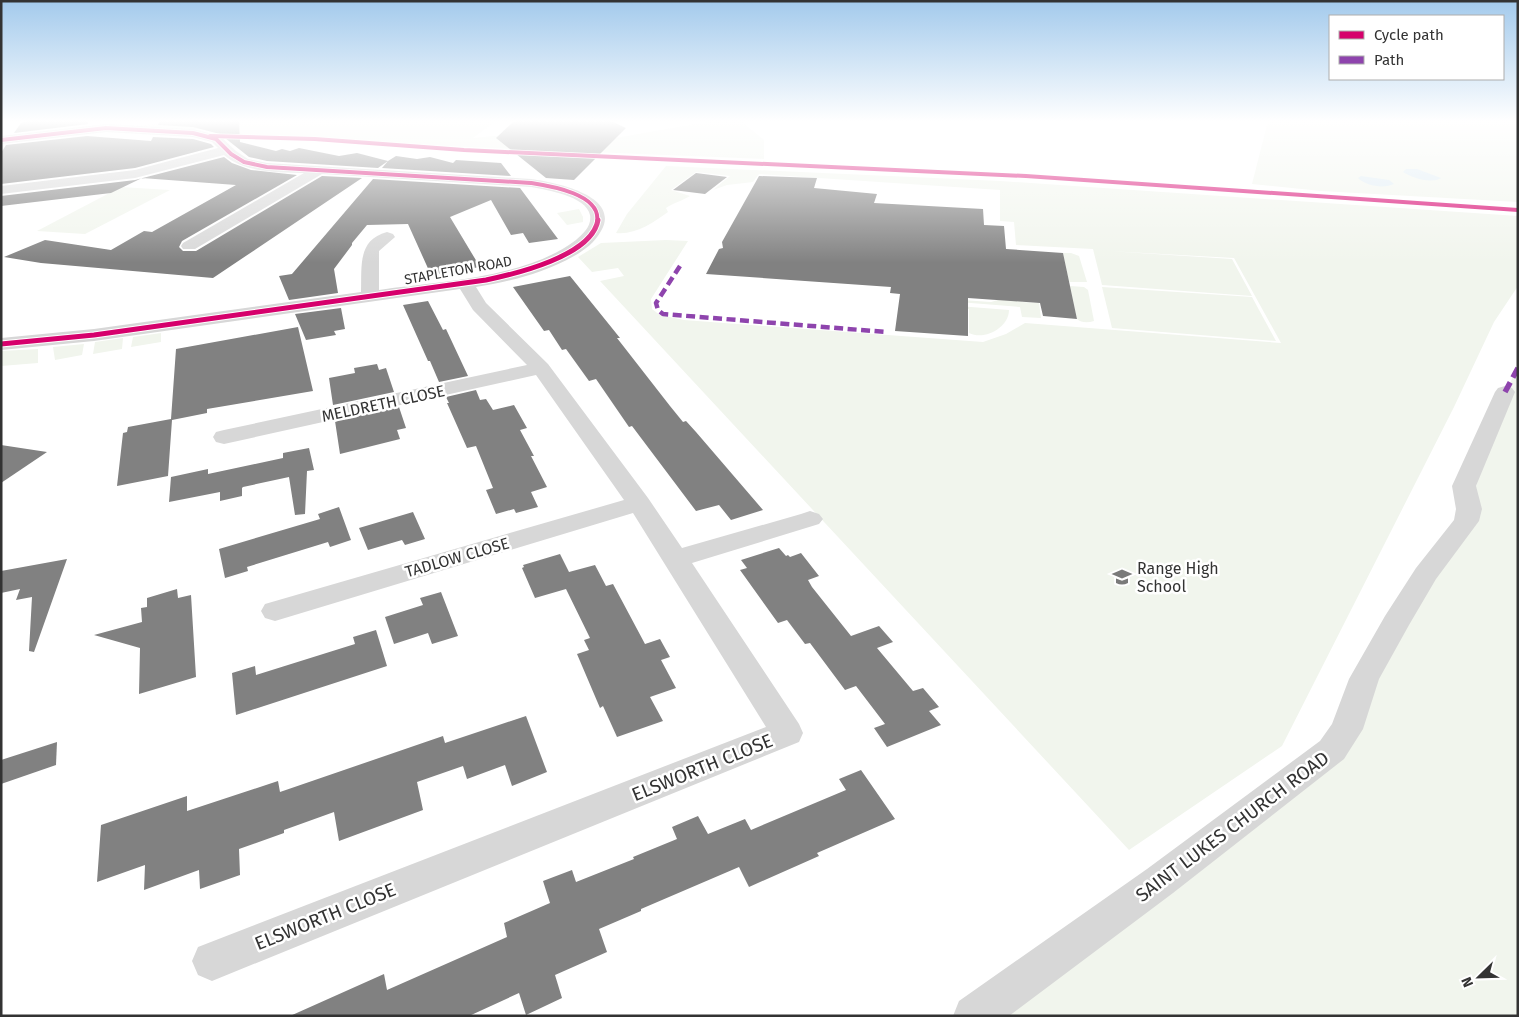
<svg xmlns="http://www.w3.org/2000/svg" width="1519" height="1017" viewBox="0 0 1519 1017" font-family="'Fira Sans',sans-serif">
<rect width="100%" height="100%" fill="#fff"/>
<g fill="#f1f5ed">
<path d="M187 121H496L473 138 545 131 610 139 712 121H741L764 140V159L420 145 325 138 219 133 210 132 211 130 134 126Z"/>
<path d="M1268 121H1518V202L1321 191 1252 184Z"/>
<path d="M666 166 1000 181 1518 216V286L1494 322 1454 407 1282 746 1129 850 600 281 624 276 618 268 592 272 578 257 601 243 666 240 688 241 651 299 652 309 660 315 684 320 983 342 1006 334 1025 323 1281 343 1234 258 1108 251 1232 259 1252 296 1102 285 1093 249 1016 245 1014 222 1000 221V190L759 174 753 182 727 185 713 190 730 176 696 172 671 190 690 196C682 201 673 203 666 208L668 212C653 223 635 235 616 233L627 214Z"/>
<path d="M121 187 170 190 85 234 37 231Z"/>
<path d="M579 209 583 217V222L567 225 557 213Z"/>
<path d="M1063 253H1071L1079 256 1087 282H1069Z"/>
<path d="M1070 286 1084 287 1088 290 1094 321C1088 323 1081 323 1077 319Z"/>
<path d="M1102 287 1252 297 1276 341 1112 328Z"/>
<path d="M1012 296 1021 297 1022 302 1039 303 1041 318 1022 317 1020 307 933 300V298L991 302Z"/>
<path d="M933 304 1009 310C1009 327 985 341 969 333V309L932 306Z"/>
<path d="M161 333V342L131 347 133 337Z"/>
<path d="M123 338 122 349 93 354 95 342Z"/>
<path d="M84 344 82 355 55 360 53 347Z"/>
<path d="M38 349V363L1 366V351Z"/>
<path d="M1518 368V1016H974L1332 750 1469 509 1505 392Z"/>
</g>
<g fill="#ddebf3">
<path d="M1406 169H1417L1441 178C1431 184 1412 178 1403 172Z"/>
<path d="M1361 176 1389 180 1394 184C1384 189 1366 186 1358 178Z"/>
</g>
<g fill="#818181">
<path d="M27 121H88V124L14 133 21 123Z"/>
<path d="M160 121H239L240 142 276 151 282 149 290 151 299 148 339 156 357 153 388 161 396 156 417 159 430 157 453 163 456 160 501 163 511 176 382 168 388 161 378 168 267 161 249 157 220 134 193 127 158 125Z"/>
<path d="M514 121H611L626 128 574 180 546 178 496 138Z"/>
<path d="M87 136 151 141 153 137 193 139 211 144 214 147 135 168 1 184V153L6 145Z"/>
<path d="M224 157 232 163 251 170 297 175 182 241 179 247 183 251H196L322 176 362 178 213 278 41 263 4 257 45 240 111 250 144 231 152 232 236 185 142 178 111 193 1 206V196L135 180Z"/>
<path d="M696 173 727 177 705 194 673 190Z"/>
<path d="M759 176 817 178 814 188 877 194 874 203 983 209 984 225 1004 226 1006 249 1063 253 1077 319 1043 316 1040 303 968 298V336L895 331 900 294 890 293 891 287 706 274 719 249 723 248 722 242Z"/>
<path d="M373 179 520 188 558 239 529 243 523 233 511 235 491 200 450 217 480 267 431 275 408 224 367 225 352 243V245L334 269 338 293 289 300 279 276 292 274Z"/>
<path d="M570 276 620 338H617L670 406 683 422 686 421 696 432 763 510 731 520 719 505 696 511 632 426 629 427 596 379 589 381 566 349 562 350 549 330 544 331 513 287Z"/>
<path d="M428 301 443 330 446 329 468 376 439 382 430 361H428L403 305Z"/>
<path d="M341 308 345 329 334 331 336 335 306 340 295 314Z"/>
<path d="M298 327 313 391 207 409V413L172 420 168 476 117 486 123 433 127 432 128 427 171 419 176 349Z"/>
<path d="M377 364 379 370 386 368 394 392 333 405 329 378 355 373 354 368Z"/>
<path d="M476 390 480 400 486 399 493 410 514 405 527 428 520 430 534 456H531L547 487 531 492 538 507 516 513 514 509 496 514 486 490 493 488 476 446 467 448 447 403H449L446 397Z"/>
<path d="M399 407 406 428 397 430 400 439 340 454 335 421Z"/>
<path d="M1 445 47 452 1 483Z"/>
<path d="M309 448 314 470 307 471 305 514 295 515 289 477 243 487 242 488V496L220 501V492L169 502 171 477 208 469V474L283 458V453Z"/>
<path d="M339 507 351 540 330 547 328 542 247 567 248 571 225 578 219 549 320 519 318 514Z"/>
<path d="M413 512 425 539 405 545 402 540 368 550 359 528Z"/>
<path d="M779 548 786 556 788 555 790 557 801 553 819 576 808 580 812 587 851 636 879 626 893 642 877 648 913 691 923 688 939 707 929 711 941 725 887 747 874 728 885 724 856 686 845 690 810 643 805 644 787 620 778 623 740 570 747 568 741 560Z"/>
<path d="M560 554 569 572 595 565 606 586 613 584 645 644 660 639 670 657 661 660 676 688 650 697 663 721 617 737 603 706 600 708 577 654 589 650 584 640 590 638 566 589 535 598 522 568 524 567 523 565Z"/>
<path d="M67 559 34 652 29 651 32 597 16 600 20 589 1 593V571Z"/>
<path d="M177 589 178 598 191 595 196 677 139 694 140 648 94 635 142 622 141 608 147 607V598Z"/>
<path d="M441 592 458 636 432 644 428 633 394 644 385 617 423 605 420 598Z"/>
<path d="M376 630 387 666 236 715 232 673 255 666 256 675 355 644 353 637Z"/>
<path d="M526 716 547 772 512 786 505 765 467 779 463 766 417 782 423 810 339 841 334 812 284 830V833L239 849 240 875 200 889 199 870 144 890 145 865 97 882 101 825 187 796V811L278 781 280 792 443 736 445 743Z"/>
<path d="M57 742 56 765 1 784V760Z"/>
<path d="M861 770 895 819 817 853 819 856 749 887 739 867 641 909V911L599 929 607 952 555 975 562 998 526 1015 519 993 469 1016H290L384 974 387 990 507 937 504 923 550 903 543 881 572 870 576 882 634 859 633 857 677 839 672 827 698 816 708 834 745 819 751 830 846 790 839 779Z"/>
</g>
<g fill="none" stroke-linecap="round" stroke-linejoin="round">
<g fill="#d7d7d7" fill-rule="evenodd">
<path d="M106 124 193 129 220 136 236 151 248 159 267 163 531 179C553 182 622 195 601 231 595 242 585 250 574 256 544 273 509 282 476 287L486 303 548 364 648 498 682 548 801 514 810 511 819 514 823 519 819 524 692 563 799 724 803 733 799 742 212 981 198 975 192 961 198 947 766 727 633 513 285 618 275 621 265 618 261 611 265 604 624 500 536 375 224 444 216 442 213 437 216 432 224 430 527 365 473 310 460 289 94 341 1 350V338L94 329 361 292C362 267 357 240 387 232L393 234 395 237 379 251V290C441 281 524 279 576 240 583 234 592 226 590 215 586 196 547 190 531 187L322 174 195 249H183L181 246 183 243 304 173C278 172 245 173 224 155L135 178 1 194V186L135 170 218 148 212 142 193 137 106 132 1 144V136Z"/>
<path d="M1505 386 1512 388 1515 392 1476 486 1482 509 1479 521 1436 579 1409 625 1379 679 1363 729 1344 759 1173 893 1009 1016H953L959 1001 1147 869 1320 741 1332 724 1349 679 1385 616 1416 568 1454 520 1456 509 1452 486 1495 392 1498 388Z"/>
</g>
<path stroke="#8e44ad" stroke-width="4.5" stroke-dasharray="9 4.5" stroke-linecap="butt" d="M680 266 656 303 658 310 663 314 886 332"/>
<path stroke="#8e44ad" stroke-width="5.5" stroke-dasharray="11 5.5" stroke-linecap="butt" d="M1505 392 1518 368"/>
<g stroke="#fff" stroke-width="5.5">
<g id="cycleway-far1">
<path d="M210 136 315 139 464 150 1026 176 1518 210"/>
<path d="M1 140 106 128 193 133 216 139 231 154 244 162 267 167 531 183C550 186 602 194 597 222"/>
</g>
</g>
<g stroke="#fff" stroke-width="7">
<path id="cycleway" d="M1 344 94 335 486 280C515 274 592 256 598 220"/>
</g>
<use href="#cycleway-far1" stroke="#d6006c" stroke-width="4"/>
<use href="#cycleway" stroke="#d6006c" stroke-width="5"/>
</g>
<linearGradient id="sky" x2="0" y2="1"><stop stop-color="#a3caec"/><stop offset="0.46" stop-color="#fff"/><stop offset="1" stop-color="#fff" stop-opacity="0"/></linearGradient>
<rect width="1519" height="263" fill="url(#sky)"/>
<defs>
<g id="school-bare" transform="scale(1.5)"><path d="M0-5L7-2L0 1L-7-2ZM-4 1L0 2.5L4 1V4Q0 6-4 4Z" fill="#7a7a7a" stroke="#fff" stroke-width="2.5" paint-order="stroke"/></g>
</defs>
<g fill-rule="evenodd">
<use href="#school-bare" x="1122" y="577"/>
</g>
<g text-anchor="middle" stroke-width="5" stroke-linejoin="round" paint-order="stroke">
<g font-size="14" fill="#333" stroke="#fff">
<text transform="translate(458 270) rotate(-10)" y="5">STAPLETON ROAD</text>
</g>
<g font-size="16" fill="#333" stroke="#fff">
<text transform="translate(383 403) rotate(-12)" y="6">MELDRETH CLOSE</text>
<text transform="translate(457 557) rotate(-16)" y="6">TADLOW CLOSE</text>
</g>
<g font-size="16" fill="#333" stroke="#fff" text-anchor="start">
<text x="1137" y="574">Range High<tspan x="1137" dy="18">School</tspan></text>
</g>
<g font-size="19" fill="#333" stroke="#fff">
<text transform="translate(702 767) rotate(-22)" y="7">ELSWORTH CLOSE</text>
<text transform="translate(1232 826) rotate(-37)" y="7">SAINT LUKES CHURCH ROAD</text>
<text transform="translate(325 916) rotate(-22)" y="7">ELSWORTH CLOSE</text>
</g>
</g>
<rect width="1519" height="1017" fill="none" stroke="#333333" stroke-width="5"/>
<rect x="1329" y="15" width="175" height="65" fill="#ffffff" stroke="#adadad"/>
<rect x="1339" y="31" width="25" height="8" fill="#d6006c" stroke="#adadad"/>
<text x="1374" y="40" font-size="15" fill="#333333">Cycle path</text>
<rect x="1339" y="56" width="25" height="8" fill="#8e44ad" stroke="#adadad"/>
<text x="1374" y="65" font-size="15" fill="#333333">Path</text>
<g transform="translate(1479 977) rotate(247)" stroke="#ffffff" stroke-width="4" paint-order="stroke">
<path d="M0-4L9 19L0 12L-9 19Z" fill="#333333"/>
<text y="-8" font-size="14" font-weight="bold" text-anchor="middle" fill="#333333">N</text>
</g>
</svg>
